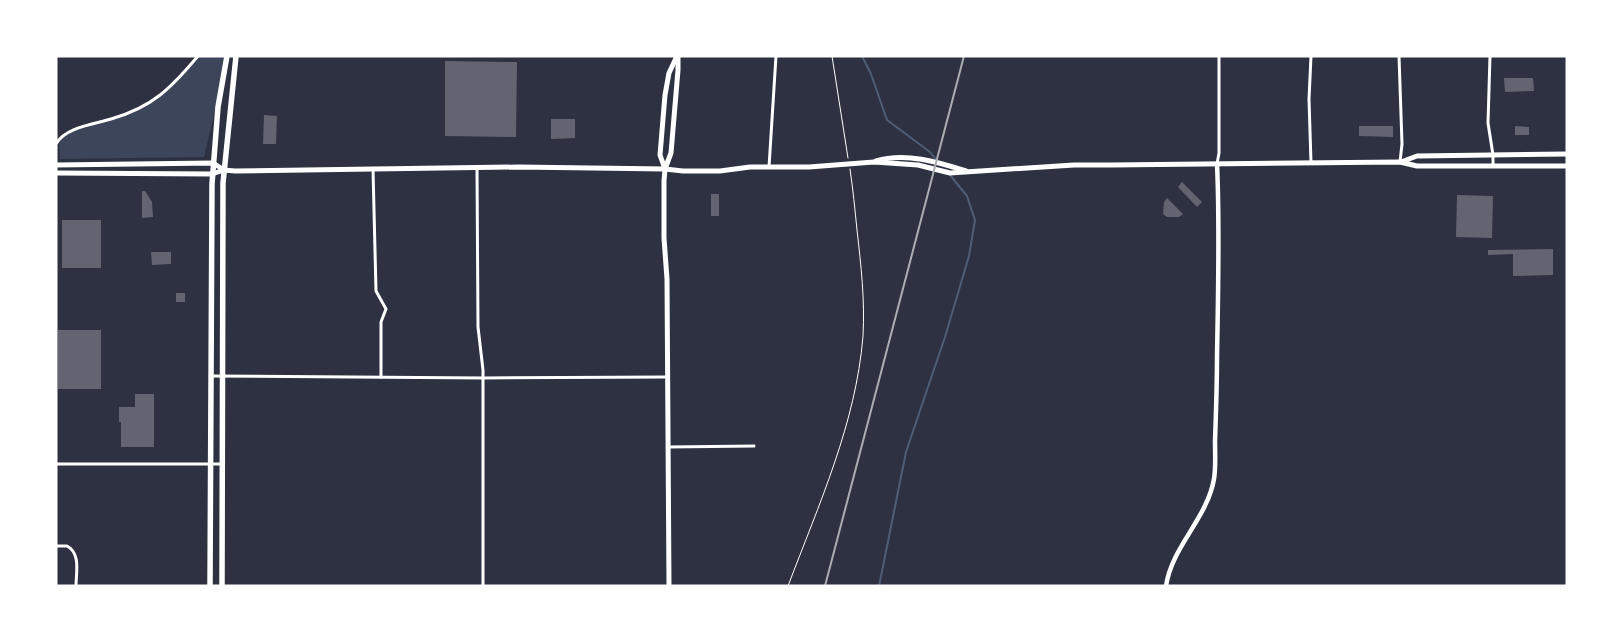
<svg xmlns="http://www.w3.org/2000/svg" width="1623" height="642" viewBox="0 0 1623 642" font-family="'Playfair Display',serif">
<rect width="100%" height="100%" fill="#2d3142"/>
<path fill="#3c4559" d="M198 56H228L204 157 60 159 59 139 84 125 124 115 163 94Z"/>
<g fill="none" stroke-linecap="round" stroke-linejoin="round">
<g stroke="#4f5d75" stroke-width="2">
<path d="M862 56 871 74 887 120 930 152 938 162"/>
<path d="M879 586 906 452 945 337 969 256 975 220 967 196 950 175"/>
</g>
</g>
<g fill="#626471">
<path d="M445 61 517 62 516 137 445 136Z"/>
<path d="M1504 78H1533L1534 91 1505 92Z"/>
<path d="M264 115 277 116 276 144H263Z"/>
<path d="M551 119H575V138L551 139Z"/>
<path d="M1359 126H1393V137L1359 136Z"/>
<path d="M1515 126 1529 127V135H1515Z"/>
<path d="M1182 182 1202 202 1197 207 1178 187Z"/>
<path d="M142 191H145L152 202 153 217 142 218Z"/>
<rect x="711" y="194" width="8" height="22"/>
<path d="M1457 195 1493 196 1492 238 1456 237Z"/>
<path d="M1167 198 1183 214 1179 217H1167L1163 214 1164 202Z"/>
<rect x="62" y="220" width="39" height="48"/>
<path d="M1553 249V275L1513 276V254L1488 255V250Z"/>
<path d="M151 252H171V264L152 265Z"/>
<rect x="176" y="293" width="9" height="9"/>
<rect x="58" y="330" width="43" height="59"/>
<path d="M135 394H154V447H121V422H119V407H135Z"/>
</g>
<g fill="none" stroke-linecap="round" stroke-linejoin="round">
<g stroke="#fff" stroke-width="1">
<path d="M832 56 848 158"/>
<path d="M788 586C819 504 856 423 863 336 865 300 861 265 857 230 855 210 853 189 850 169"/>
</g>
<g stroke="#fff" stroke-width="3">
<path d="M1311 56 1309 99 1311 163"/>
<path d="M1399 56 1402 144 1400 162"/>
<path d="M1490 56 1488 123 1493 155V166"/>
<path d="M56 144C65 127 95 124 111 119 153 107 171 88 198 56"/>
<path d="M1217 164 1219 153V56"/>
<path d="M769 167 776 56"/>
<path d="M477 168 478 327 483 370V586"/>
<path d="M373 169 376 291 386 309 381 322V377"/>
<path d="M212 376 484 378 667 377"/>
<path d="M668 447 754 446"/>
<path d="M56 464H222"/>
<path d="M56 546H67C81 553 76 573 76 586"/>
</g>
<path stroke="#fff" stroke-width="4.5" d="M1166 586C1172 546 1207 519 1214 479 1216 467 1215 454 1215 441 1216 413 1217 385 1217 358 1218 293 1220 228 1217 164"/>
<g stroke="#fff" stroke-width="5">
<path d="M876 161C905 152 938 162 966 171"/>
<path d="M1401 162 1417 156 1567 154"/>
<path d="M56 165 213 163 224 170 235 171 518 167 665 169 683 171H720L750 167H809L874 162 918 165 950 173 1074 165H1112L1400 162 1417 166H1567"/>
<path d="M665 169 660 155 665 95 669 73 677 56"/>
<path d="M56 173 212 174 224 170"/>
<path d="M669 586 667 279 664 238V181L665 169 671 153 678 70V56"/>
</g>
<g stroke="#fff" stroke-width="5.5">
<path d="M210 586 212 184 218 107 227 56"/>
<path d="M222 586 223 183 236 56"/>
</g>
<path stroke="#abadb3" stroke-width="2" d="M825 586 964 56"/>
</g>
<rect width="1623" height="642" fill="none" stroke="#ffffff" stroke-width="115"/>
</svg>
